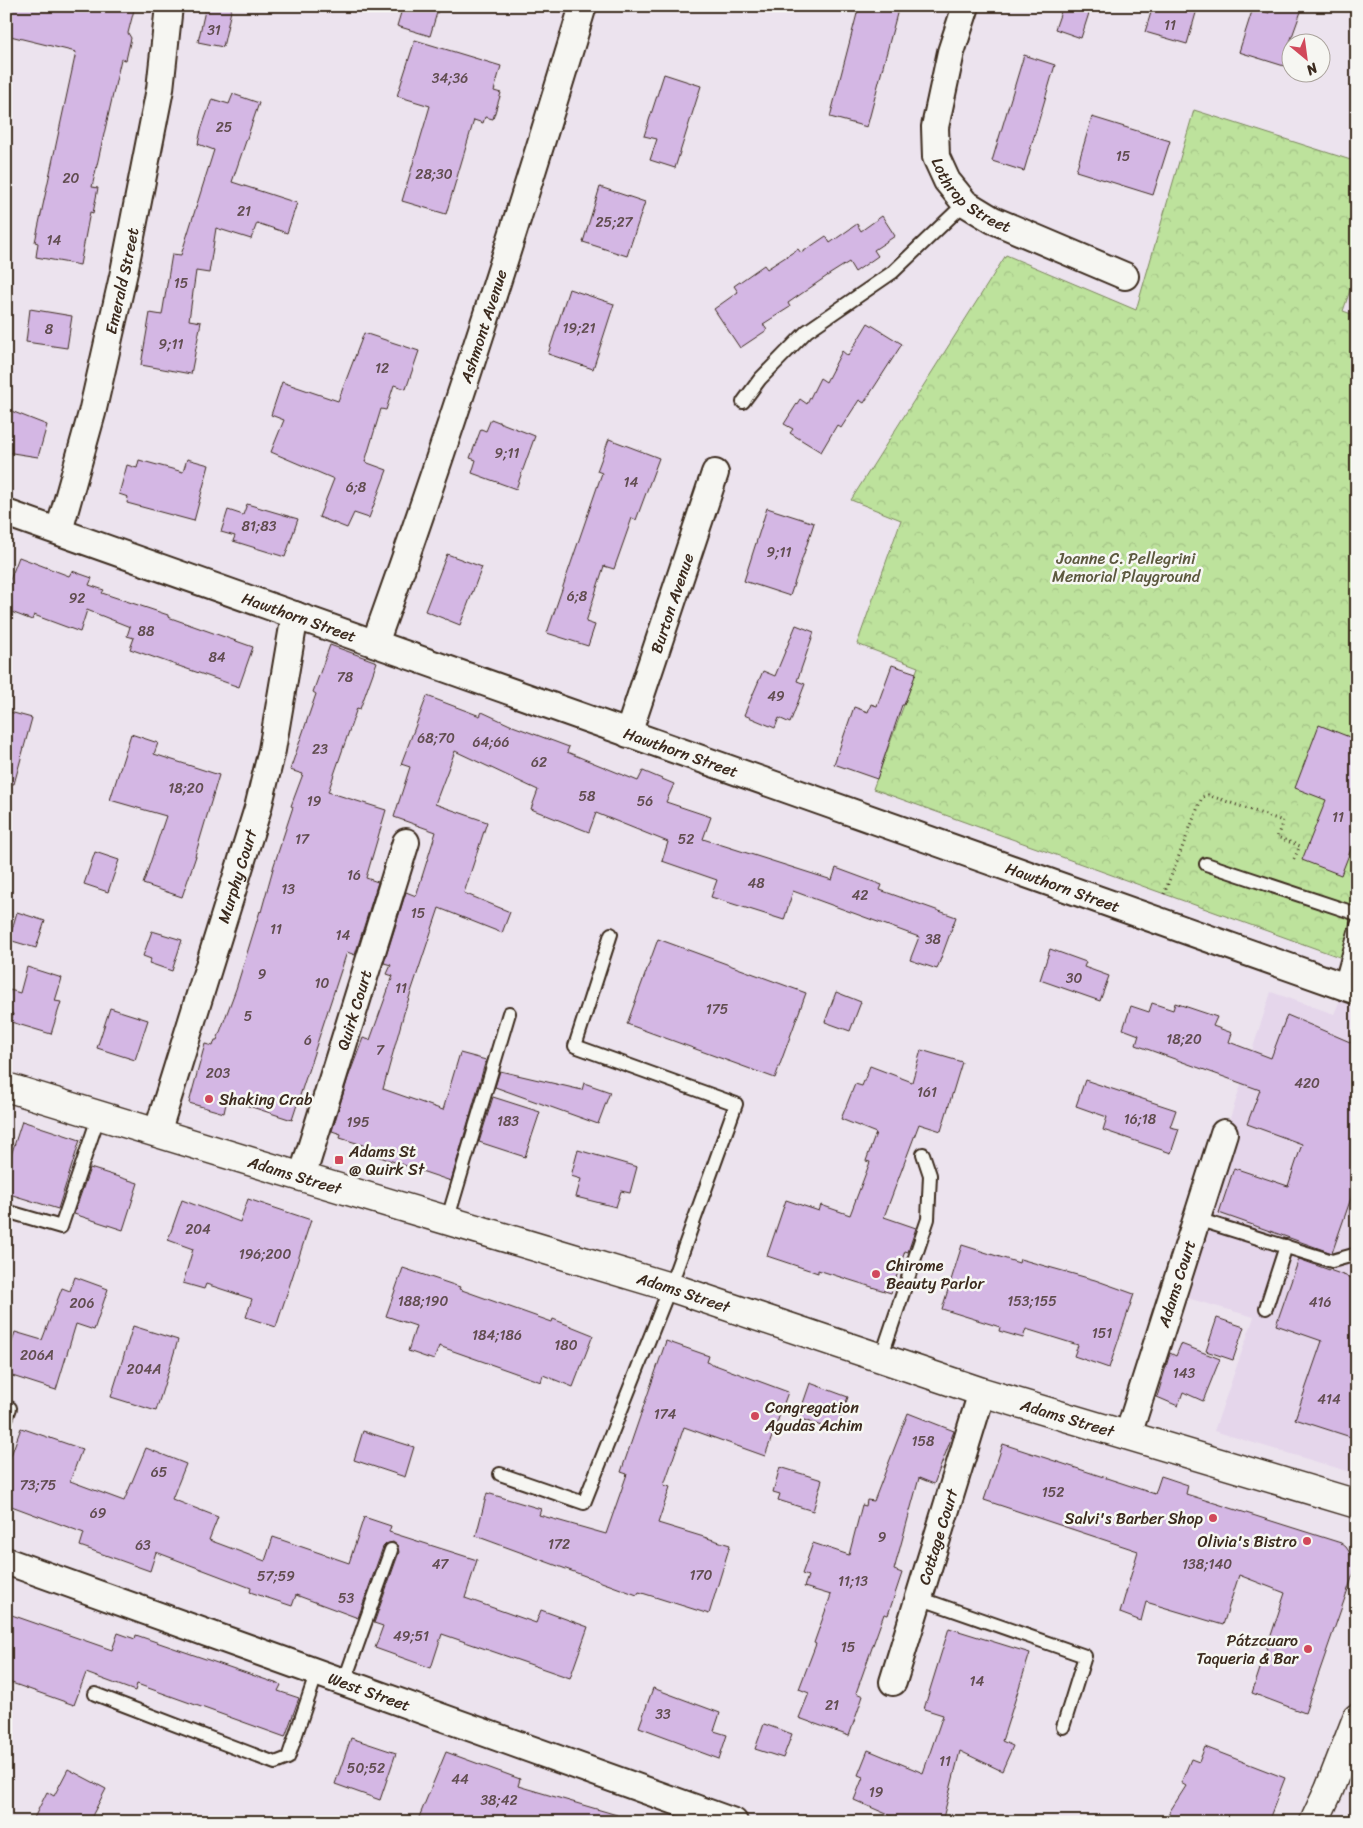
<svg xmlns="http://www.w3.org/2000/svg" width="1363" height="1828" viewBox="0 0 1363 1828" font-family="Sriracha,sans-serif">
<defs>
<pattern id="forest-crowns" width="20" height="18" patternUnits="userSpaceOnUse" patternTransform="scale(1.25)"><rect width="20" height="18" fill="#bde29c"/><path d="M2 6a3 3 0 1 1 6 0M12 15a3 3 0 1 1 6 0" fill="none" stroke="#a3c286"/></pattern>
</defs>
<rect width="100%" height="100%" fill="#ece3ee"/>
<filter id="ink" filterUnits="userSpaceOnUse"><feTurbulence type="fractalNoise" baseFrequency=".02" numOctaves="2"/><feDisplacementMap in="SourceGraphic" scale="10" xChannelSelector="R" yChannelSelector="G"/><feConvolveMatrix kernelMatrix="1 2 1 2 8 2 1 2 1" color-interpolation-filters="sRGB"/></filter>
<g filter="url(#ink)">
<path fill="#e5d6eb" d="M1357 961V1474L1214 1431 1254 1317 1173 1294 1271 992 1334 1014Z"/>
<path fill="url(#forest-crowns)" stroke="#7c865d" d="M1194 110 1357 162V270L1343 311 1357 316V488L1351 505 1357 508 1356 963 873 789 918 667 857 644 901 520 851 500 1006 255 1136 310Z"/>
<g fill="#d4b7e4" stroke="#3b2a1e">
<path d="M13 6H135L128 33 131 38 126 60 121 59 92 187 98 188 93 213 90 212 80 265 36 257 38 243 35 242 76 52 6 35Z"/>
<path d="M206 6H232L223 47 198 42Z"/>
<path d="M403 6H439L430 36 397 26Z"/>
<path d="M859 6H899L867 127 830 117Z"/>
<path d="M1063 6H1077L1090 10 1081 38 1055 29Z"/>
<path d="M1153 6H1198L1187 44 1145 32Z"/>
<path d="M1271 6H1303L1290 42 1284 66 1239 52 1253 8 1269 13Z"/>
<path d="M415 40 501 66 494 91 501 93 493 119 485 117 483 123 474 120 446 214 402 201 430 106 397 96Z"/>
<path d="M1024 55 1055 65 1024 171 992 161Z"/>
<path d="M664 74 701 86 675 168 650 160 657 139 644 136Z"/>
<path d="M233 94 259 103 232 182 297 203 287 233 257 223 251 239 216 228 209 273 196 271 189 320 201 322 191 374 141 365 150 313 162 315 172 254 181 255 214 150 198 144 201 130 212 99 229 104Z"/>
<path d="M1092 117 1170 141 1153 195 1076 171Z"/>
<path d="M600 187 645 202 627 256 583 242Z"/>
<path d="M882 216 895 236 874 250 878 256 855 272 849 262 830 274 788 303 790 307 763 324 767 330 740 348 714 309 738 292 734 286 764 265 767 269 798 249 801 253 826 236 830 243 857 224 861 231Z"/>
<path d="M569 289 614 304 593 369 548 354Z"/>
<path d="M30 309 72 316 67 348 26 342Z"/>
<path d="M868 323 902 344 864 403 859 400 841 428 837 425 821 452 790 433 793 429 784 424 800 399 807 404 820 378 826 382 842 351 848 356Z"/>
<path d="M364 333 419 351 406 389 394 385 386 410 381 409 365 462 387 470 369 518 354 513 347 528 319 517 334 479 271 452 284 420 271 415 282 382 338 401Z"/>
<path d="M6 409 47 425 38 457 6 452Z"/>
<path d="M491 419 535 436 516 489 472 473 476 460 470 458 481 429 486 431Z"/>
<path d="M609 439 659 458 636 520 632 518 614 569 604 566 586 622 595 625 588 646 547 633 602 473 597 471Z"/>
<path d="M187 459 209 465 194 521 127 503 128 497 119 494 127 465 137 468 139 460 183 472Z"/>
<path d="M247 504 298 519 285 557 233 541 235 536 221 532 228 510 243 515Z"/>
<path d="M767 508 814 523 790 596 744 581Z"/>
<path d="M447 554 482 567 460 625 425 611Z"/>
<path d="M19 557 69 576 72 571 92 578 89 585 104 590 102 593 168 615V617L253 647 239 687 130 649 134 638 127 636 130 627 87 610 80 632 34 615 32 620 6 610V590Z"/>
<path d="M796 625 814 632 797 681 805 684 790 723 779 718 775 728 744 715 763 671 775 676Z"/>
<path d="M330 645 377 662 360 709 357 708 328 792 386 810 366 878 378 882 355 955 347 952 292 1120 227 1099 224 1113 189 1103 205 1044 213 1046 215 1040H217L236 989 260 911 261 912 274 865 293 807 291 806 303 774 290 770 316 694 313 692Z"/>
<path d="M892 665 916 673 904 705H902L877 779 834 764 854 707 868 712 871 704 877 706Z"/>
<path d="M427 696 480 716 482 712 510 725 569 747 567 752 638 781 643 771 674 784 666 802 711 817 703 839 832 880 836 868 882 885 880 890 956 917 937 969 910 960 919 937 793 891 784 920 711 897 717 880 662 861 668 842 596 813 589 832 531 809 538 790 455 751 435 804 487 822 464 893 510 912 502 933 439 908 404 1013 383 1089 443 1110 460 1053 486 1060 451 1181 371 1154 373 1148 340 1138 341 1134 332 1131 348 1078 363 1038 370 1040 393 976 387 974 391 965 384 963 406 892 416 896 436 832 394 817 410 767 401 764Z"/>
<path d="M6 711 32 718 14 784 6 783Z"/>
<path d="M1319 725 1357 740V834L1341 875 1302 860 1326 800 1295 788Z"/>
<path d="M131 734 158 743 154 754 219 775 195 856H196L182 897 143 884 166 816 110 800Z"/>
<path d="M95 852 119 860 108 892 84 884Z"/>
<path d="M17 912 45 921 36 948 9 940Z"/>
<path d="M152 931 182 940 172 971 149 963 151 959 143 956Z"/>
<path d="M658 939 806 993 775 1078 627 1024Z"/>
<path d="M1050 949 1086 962 1084 967 1109 976 1100 1001 1040 980Z"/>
<path d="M27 967 62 978 55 1001 61 1002 51 1034 11 1022 13 1014 6 1012V1003L10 990 20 993Z"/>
<path d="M836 992 861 1002 850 1031 825 1022Z"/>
<path d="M1152 1003 1173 1010 1175 1003 1217 1017 1213 1026 1232 1033 1229 1042 1271 1058 1287 1015 1357 1045V1181L1332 1253 1219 1213 1234 1168 1288 1186 1302 1144 1247 1124 1260 1090 1136 1045 1139 1035 1123 1029 1131 1006 1149 1012Z"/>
<path d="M110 1008 148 1020 135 1060 97 1048Z"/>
<path d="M921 1050 962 1062 941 1131 919 1124 884 1217 916 1228 908 1252 905 1251 891 1293 818 1270V1273L767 1256 786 1200 819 1211 821 1205 850 1215 870 1162 866 1161 876 1133 841 1119 855 1084 862 1086 870 1066 912 1082Z"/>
<path d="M500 1071 582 1090 584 1083 610 1092 598 1124 495 1087Z"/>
<path d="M1085 1080 1176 1110 1170 1127 1179 1129 1171 1153 1103 1130 1107 1117 1076 1106Z"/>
<path d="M493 1097 540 1112 525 1157 479 1142Z"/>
<path d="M22 1121 80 1140 58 1209 6 1193V1171Z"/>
<path d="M578 1150 637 1167 630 1193 621 1191 616 1207 576 1197 581 1179 571 1176Z"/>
<path d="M90 1168 138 1183 123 1230 74 1214Z"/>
<path d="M248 1199 311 1220 276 1327 246 1317 252 1299 206 1284 204 1289 183 1283 193 1249 168 1240 182 1200 240 1222Z"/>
<path d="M962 1245 1019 1263 1020 1259 1095 1280 1134 1294 1109 1368 1074 1356 1078 1345 1026 1329 1023 1338 999 1331 1000 1327 942 1309Z"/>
<path d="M1299 1259 1357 1280V1439L1295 1419 1322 1341 1276 1325Z"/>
<path d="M403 1268 460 1287 459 1289 552 1322 553 1319 593 1335 573 1387 543 1375 541 1382 439 1346 434 1360 408 1351 416 1326 386 1316Z"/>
<path d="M75 1277 108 1289 94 1330 76 1324 56 1390 6 1374V1362L15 1332 42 1340 62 1288 70 1291Z"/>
<path d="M1217 1318 1244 1327 1233 1360 1206 1351Z"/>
<path d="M133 1326 178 1340 156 1411 111 1397Z"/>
<path d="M666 1341 709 1356 707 1362 788 1392 765 1456 684 1427 664 1485 670 1487 658 1523 730 1545 709 1614 639 1592 637 1595 476 1536 487 1493 541 1509 539 1515 606 1534 627 1474 621 1472Z"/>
<path d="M1181 1344 1220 1359 1203 1401 1183 1392 1178 1406 1157 1397 1170 1353 1176 1356Z"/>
<path d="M810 1383 848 1397 836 1431 798 1418Z"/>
<path d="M908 1413 954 1431 934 1484 919 1478 894 1570 902 1573 888 1615 884 1614 856 1693 863 1696 849 1736 799 1718 809 1693 799 1689 816 1644 814 1643 831 1595 804 1587 808 1576 802 1574 813 1543 849 1555 862 1505 866 1506 867 1500 874 1501Z"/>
<path d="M21 1428 82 1449 70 1481 124 1501 146 1448 186 1464 172 1499 218 1517 209 1540 265 1561 273 1537 349 1563 364 1517 391 1526 389 1532 477 1560 465 1598 536 1623 541 1610 588 1627 570 1678 442 1634 431 1668 375 1648 383 1626 374 1623 399 1552 397 1545 393 1542 386 1544 383 1547 358 1618 296 1595 292 1606 250 1592 251 1588 156 1552 150 1571 80 1546 84 1533 6 1504V1469Z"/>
<path d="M363 1431 414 1447 405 1477 354 1460Z"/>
<path d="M1003 1444 1155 1494 1161 1476 1188 1485 1186 1494 1341 1543 1346 1547 1352 1556 1354 1565V1572L1305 1713 1252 1693 1285 1593 1239 1575 1223 1625 1146 1602 1141 1621 1120 1613 1138 1551 984 1500Z"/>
<path d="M780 1467 822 1480 813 1511 778 1500 780 1494 773 1492Z"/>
<path d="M6 1613 112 1650 118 1633 135 1639 136 1635 281 1685 278 1691 299 1698 285 1737 137 1684 135 1691 86 1673 74 1705 6 1681Z"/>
<path d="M949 1628 1030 1653 1002 1741 1013 1746 1002 1771 960 1751 942 1822H905L854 1800 863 1777 858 1775 868 1750 923 1773 943 1715 924 1709Z"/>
<path d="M653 1688 720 1713 714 1731 727 1735 719 1759 684 1746 685 1744 639 1727Z"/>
<path d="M764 1724 792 1734 783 1758 755 1749Z"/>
<path d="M351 1738 396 1753 380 1800 335 1784Z"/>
<path d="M1205 1747 1285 1778 1268 1822H1163L1186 1786 1181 1783 1191 1759 1199 1762Z"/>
<path d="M446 1752 520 1779 518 1786 617 1815 616 1822H417Z"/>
<path d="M68 1769 106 1789 92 1816 102 1822H32L47 1792 54 1796Z"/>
</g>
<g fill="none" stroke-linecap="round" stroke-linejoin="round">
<g stroke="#3b2a1e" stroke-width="16">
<g id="lane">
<path d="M743 402 760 379 807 331 893 272 965 203"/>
<path d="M1206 864 1357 914"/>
<path d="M1340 986 1357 925"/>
<path d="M6 1211 61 1227 99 1115"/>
<path d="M1197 1219 1332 1261 1357 1254"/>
<path d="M447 1221 509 1013"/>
<path d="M1266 1308 1286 1246"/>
<path d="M881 1358 928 1219 930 1175 923 1154"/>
<path d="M6 1419 10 1408"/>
<path d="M500 1474 584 1503 670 1287 736 1104 575 1046 611 934"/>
<path d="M919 1598 1085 1656 1063 1727"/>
<path d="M344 1682 391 1550"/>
<path d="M95 1694 275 1763 288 1758 317 1672"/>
</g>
</g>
<g stroke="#3b2a1e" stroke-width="30">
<g id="street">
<path id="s1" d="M966 6 951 52 935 127 936 157 947 181 965 203 993 220 1125 276"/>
<path id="s2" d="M6 513 1357 991"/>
<path id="s3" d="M59 531 92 413 124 272 160 89 169 6"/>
<path id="s4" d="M375 643C451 433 518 220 583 6"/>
<path id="s5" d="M628 734 715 473"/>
<path id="s6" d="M157 1133 258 808 272 750 295 615"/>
<path id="s7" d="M302 1177 406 842"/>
<path id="s8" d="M1128 1435 1224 1133"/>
<path id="s9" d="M6 1561 734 1822"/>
<path id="s10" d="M893 1682 982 1392"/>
</g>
</g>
<g stroke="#3b2a1e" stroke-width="31">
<g id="secondary">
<path id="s11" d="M6 1087 302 1177 670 1287 982 1392 1357 1504"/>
</g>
</g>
<g stroke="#3b2a1e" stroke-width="31">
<path id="primary" d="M1314 1822 1329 1790 1357 1718"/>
</g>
<path stroke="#3b2a1e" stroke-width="3" stroke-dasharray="1 4" stroke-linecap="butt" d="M1164 894 1202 797 1208 795 1283 821 1277 837 1300 846 1294 859"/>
<use href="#lane" stroke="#f6f6f2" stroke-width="12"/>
<use href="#street" stroke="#f6f6f2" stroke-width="26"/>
<use href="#secondary" stroke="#f6f6f2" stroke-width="28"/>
<use href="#primary" stroke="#f6f6f2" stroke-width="28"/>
</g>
</g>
<g fill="#d1495b" stroke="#f6f6f2" stroke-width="2">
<circle cx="209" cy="1099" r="5"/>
<rect x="334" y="1155" width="10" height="10" rx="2.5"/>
<circle cx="876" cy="1274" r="5"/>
<circle cx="755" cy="1416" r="5"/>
<circle cx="1213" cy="1518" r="5"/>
<circle cx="1307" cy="1541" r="5"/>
<circle cx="1308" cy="1649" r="5"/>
</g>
<g text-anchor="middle" stroke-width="5" stroke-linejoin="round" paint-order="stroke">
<g font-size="14" fill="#614d50">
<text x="1170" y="30">11</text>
<text x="214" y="35">31</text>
<text x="450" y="83">34;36</text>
<text x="224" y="132">25</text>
<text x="1123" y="161">15</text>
<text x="434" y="179">28;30</text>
<text x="71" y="183">20</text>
<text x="244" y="216">21</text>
<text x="614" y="227">25;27</text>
<text x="54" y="245">14</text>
<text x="181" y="288">15</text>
<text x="579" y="333">19;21</text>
<text x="49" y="334">8</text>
<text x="171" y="349">9;11</text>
<text x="382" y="373">12</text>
<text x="507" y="458">9;11</text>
<text x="631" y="487">14</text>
<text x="356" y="492">6;8</text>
<text x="259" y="531">81;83</text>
<text x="779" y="557">9;11</text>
<text x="577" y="601">6;8</text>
<text x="77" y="603">92</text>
<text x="146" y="636">88</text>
<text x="217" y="662">84</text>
<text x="345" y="682">78</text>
<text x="776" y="701">49</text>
<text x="436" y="743">68;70</text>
<text x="491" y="747">64;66</text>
<text x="320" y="754">23</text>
<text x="539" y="767">62</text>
<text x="186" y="793">18;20</text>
<text x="587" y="801">58</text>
<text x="314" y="806">19</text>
<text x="645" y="806">56</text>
<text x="1338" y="822">11</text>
<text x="302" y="844">17</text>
<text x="686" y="844">52</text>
<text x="354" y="880">16</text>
<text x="756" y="888">48</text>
<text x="288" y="894">13</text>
<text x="860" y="900">42</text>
<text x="418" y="918">15</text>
<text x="276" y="934">11</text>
<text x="343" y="940">14</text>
<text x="933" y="944">38</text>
<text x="262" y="979">9</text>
<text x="1074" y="983">30</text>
<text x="322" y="988">10</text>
<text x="401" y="993">11</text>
<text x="717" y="1014">175</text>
<text x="248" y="1021">5</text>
<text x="1184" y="1044">18;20</text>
<text x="308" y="1045">6</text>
<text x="380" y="1055">7</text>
<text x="218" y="1078">203</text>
<text x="1307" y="1088">420</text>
<text x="927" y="1097">161</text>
<text x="1140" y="1124">16;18</text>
<text x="508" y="1126">183</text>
<text x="358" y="1127">195</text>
<text x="198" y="1234">204</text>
<text x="265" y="1259">196;200</text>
<text x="423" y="1306">188;190</text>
<text x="1032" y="1306">153;155</text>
<text x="1320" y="1307">416</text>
<text x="82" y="1308">206</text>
<text x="1102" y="1338">151</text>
<text x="497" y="1340">184;186</text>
<text x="566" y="1350">180</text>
<text x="37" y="1360">206A</text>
<text x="144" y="1374">204A</text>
<text x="1184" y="1378">143</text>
<text x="1329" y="1404">414</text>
<text x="665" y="1419">174</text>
<text x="923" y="1446">158</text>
<text x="159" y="1477">65</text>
<text x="38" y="1490">73;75</text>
<text x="1053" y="1497">152</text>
<text x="98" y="1518">69</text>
<text x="882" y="1542">9</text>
<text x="559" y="1549">172</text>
<text x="143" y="1550">63</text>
<text x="440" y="1569">47</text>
<text x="1207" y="1569">138;140</text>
<text x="701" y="1580">170</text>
<text x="276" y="1581">57;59</text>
<text x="853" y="1586">11;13</text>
<text x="346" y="1603">53</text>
<text x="411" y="1641">49;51</text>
<text x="848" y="1652">15</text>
<text x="977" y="1686">14</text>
<text x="832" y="1710">21</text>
<text x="663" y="1719">33</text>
<text x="945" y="1766">11</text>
<text x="366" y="1773">50;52</text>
<text x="460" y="1784">44</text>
<text x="876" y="1797">19</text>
<text x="499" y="1805">38;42</text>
</g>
<g font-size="16" fill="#3b2a1e" stroke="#f6f6f2">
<text dy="6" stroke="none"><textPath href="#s1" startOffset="209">Lothrop Street</textPath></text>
<text dy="6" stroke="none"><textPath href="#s3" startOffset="258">Emerald Street</textPath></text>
<text dy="6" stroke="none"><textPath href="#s4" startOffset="335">Ashmont Avenue</textPath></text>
<text dy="6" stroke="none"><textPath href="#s5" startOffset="138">Burton Avenue</textPath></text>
<text dy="6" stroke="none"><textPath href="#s2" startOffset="311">Hawthorn Street</textPath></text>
<text dy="6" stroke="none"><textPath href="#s2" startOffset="716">Hawthorn Street</textPath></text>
<text dy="6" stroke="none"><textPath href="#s6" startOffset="269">Murphy Court</textPath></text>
<text dy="6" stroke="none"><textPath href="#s2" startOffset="1121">Hawthorn Street</textPath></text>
<text dy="6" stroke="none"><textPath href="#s7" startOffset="175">Quirk Court</textPath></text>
<text dy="6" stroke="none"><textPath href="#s11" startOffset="302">Adams Street</textPath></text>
<text dy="6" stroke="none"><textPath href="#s8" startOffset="159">Adams Court</textPath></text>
<text dy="6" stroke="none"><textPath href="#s11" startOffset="708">Adams Street</textPath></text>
<text dy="6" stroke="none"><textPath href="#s11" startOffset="1112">Adams Street</textPath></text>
<text dy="6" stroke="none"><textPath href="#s10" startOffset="152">Cottage Court</textPath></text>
<text dy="6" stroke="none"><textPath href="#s9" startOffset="386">West Street</textPath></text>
</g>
<g font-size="16" fill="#5c583e" stroke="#f6f6f2">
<text x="1126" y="564">Joanne C. Pellegrini<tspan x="1126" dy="18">Memorial Playground</tspan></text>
</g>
<g font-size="16" fill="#3b2a1e" stroke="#f6f6f2" text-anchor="start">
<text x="219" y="1105">Shaking Crab</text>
<text x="349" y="1157">Adams St<tspan x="349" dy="18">@ Quirk St</tspan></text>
<text x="886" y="1271">Chirome<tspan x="886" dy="18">Beauty Parlor</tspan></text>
<text x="765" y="1413">Congregation<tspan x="765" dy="18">Agudas Achim</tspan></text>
<text x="1203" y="1524" text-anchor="end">Salvi's Barber Shop</text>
<text x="1297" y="1547" text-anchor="end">Olivia's Bistro</text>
<text x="1298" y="1646" text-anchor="end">Pátzcuaro<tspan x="1298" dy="18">Taqueria &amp; Bar</tspan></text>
</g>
</g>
<rect width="1363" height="1828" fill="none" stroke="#f6f6f2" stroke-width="25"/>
<rect x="12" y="12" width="1338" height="1803" fill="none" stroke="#3b2a1e" stroke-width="2" filter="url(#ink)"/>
<g transform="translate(1306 58) rotate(151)"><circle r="24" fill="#f6f6f2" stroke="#aba49d"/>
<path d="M0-4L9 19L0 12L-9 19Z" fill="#d1495b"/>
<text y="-8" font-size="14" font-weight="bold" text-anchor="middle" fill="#3b2a1e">N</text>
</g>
</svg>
